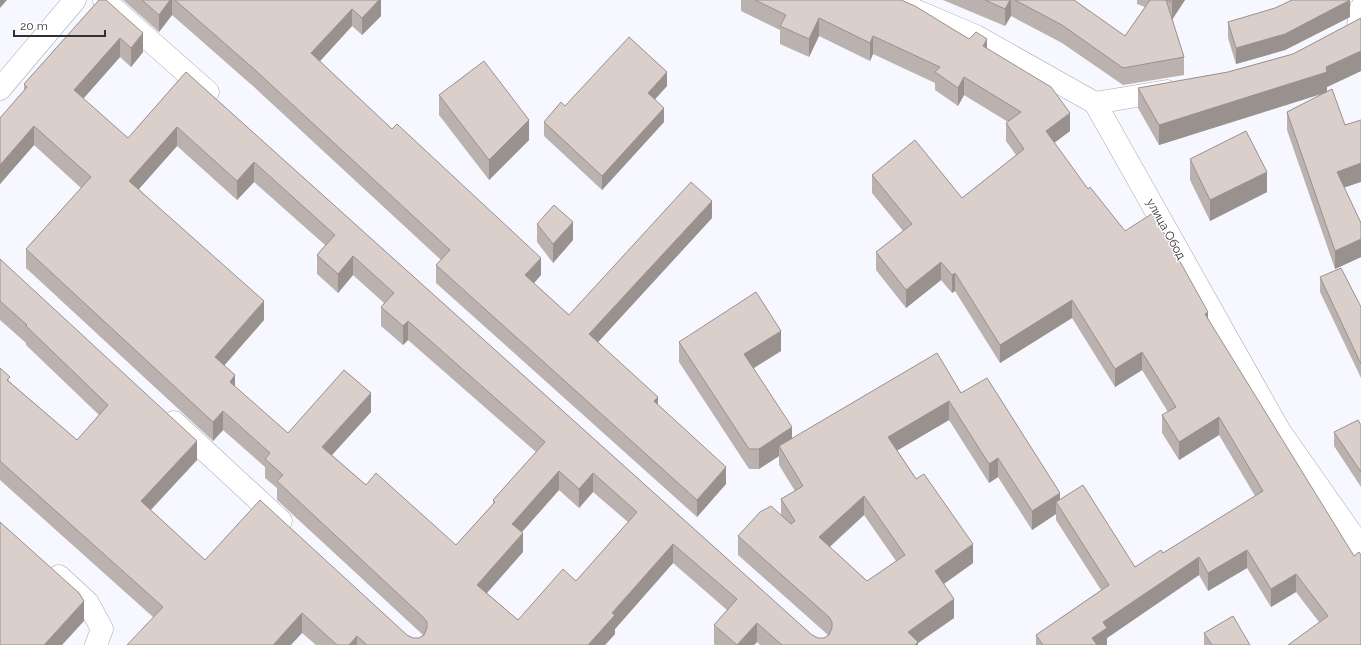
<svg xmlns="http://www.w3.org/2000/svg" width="1361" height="645" viewBox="0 0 1361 645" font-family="Raleway,sans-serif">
<rect width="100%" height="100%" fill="#f7f7ff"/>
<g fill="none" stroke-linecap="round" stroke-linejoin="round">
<g stroke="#a8a8b2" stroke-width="23">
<g id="minor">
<path d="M104 0 208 92"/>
<path d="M1358 26 1361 8"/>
<path d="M0 89 75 0"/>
<path d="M1095 103 1167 91"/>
<path d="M174 422 281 521"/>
<path d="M59 576 88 603 102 629 96 645"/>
</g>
</g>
<g stroke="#a8a8b2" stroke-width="23">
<path id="tertiary" d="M891 0 976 36 1095 103 1279 430 1361 547"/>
</g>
<use href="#minor" stroke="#fff" stroke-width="22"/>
<use href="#tertiary" stroke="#fff" stroke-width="22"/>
</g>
<g fill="#bbb2af" fill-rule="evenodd">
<path d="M99 0 143 52 131 67 120 57 83 99 128 138 186 72 812 635 818 638H824L828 635 738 555V536L781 515V499L795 491 779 465V456L759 469H749L679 362V342L781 351 754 368 792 438 961 393 1060 500 1135 567 1163 553 1255 496 1219 435 1179 460 1162 433V415L1168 412 1142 370 1115 387 1072 318 1000 363 955 291 952 293 941 280 906 308 876 270V252L903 231 872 193V175L962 198 1016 155 1006 141V123L1008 122 964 95 958 106 935 90V83L873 54 870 61 819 36 809 57 780 44V30L741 11V0H901L987 49 1070 131 1054 143 1088 189 1125 231 1208 318 1361 645 1319 622 1296 592 1271 607 1247 568 1208 591 1199 575 1107 638V645H1036V635L1101 590 1056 520V514L1032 530 998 477 989 483 949 420 897 450 973 563 944 584 954 618 918 643V645H760L757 642 754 645H715L714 644V625L727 610 673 563 615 629V634L605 645H316L302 633 153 617 0 480V368L10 382 77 440 99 415 26 345V343L0 320V259L197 460 151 510 205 560 407 635 413 638H419L423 635 277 500V488L265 478V467L223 430 213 441 26 268V249L81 188 34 145 0 184V118L24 91V84ZM177 146 237 200 254 182 325 245 317 255V274L338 293 353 275 384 303 381 307V326L403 345 408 340 536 452 493 500V504L456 545 366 485 332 455 371 412 288 433 235 387 224 365 264 320 139 189ZM559 490 579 508 593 492 628 522 576 581 518 620 487 593 523 552 522 532ZM864 515 896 561 867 581 830 547Z"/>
<path d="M123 0H381V16L362 35 352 26 320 61 541 275 534 283 569 315 712 218 598 342 658 405 726 484 697 517 436 283V265L441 260 254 87 172 15 159 32Z"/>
<path d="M943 0H1074L1125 36 1145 7 1137 4V0H1185L1172 19 1184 57V75L1123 85 1062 43 1011 16 1005 26Z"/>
<path d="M1350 17 1285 50 1236 64 1228 38V22Z"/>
<path d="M1361 18V71L1327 87V91L1344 188 1361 223V257L1335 269 1287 130V112L1322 94 1159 145 1138 108V88L1228 72 1293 54Z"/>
<path d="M667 86 655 99 664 122 602 190 544 136V122L565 106Z"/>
<path d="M439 95 529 140 489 180 439 115Z"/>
<path d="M1190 159 1267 192 1210 221 1190 180Z"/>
<path d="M537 224 573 240 553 263 537 242Z"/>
<path d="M1320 277 1361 307V378L1320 292Z"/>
<path d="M1361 425V487L1334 446V432Z"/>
<path d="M1204 633 1250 645H1204Z"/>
</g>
<g fill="#99918e">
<path d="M0 0H7L0 8Z"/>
<path d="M170 0H172V15L159 32V15Z"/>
<path d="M379 0H381V16L362 35V18Z"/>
<path d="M1010 0H1011V16L1005 26V9Z"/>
<path d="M1173 0H1185L1172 20V2Z"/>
<path d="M1350 0V17L1285 50 1236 64V48Z"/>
<path d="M352 9V26L311 71V53Z"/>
<path d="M819 18V36L809 57V39Z"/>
<path d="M143 33V52L131 67V48Z"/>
<path d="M873 36V54L870 61V43Z"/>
<path d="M120 38V57L74 109V90Z"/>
<path d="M987 39V57L983 46Z"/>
<path d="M1361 51V71L1327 87V92L1159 145V125L1326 67Z"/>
<path d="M667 72V86L648 107V93Z"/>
<path d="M964 77V95L958 106V88Z"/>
<path d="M664 108V122L602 190V176Z"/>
<path d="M1070 113V131L1046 149V131Z"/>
<path d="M529 120V140L489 180V160Z"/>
<path d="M34 126V145L0 184V165Z"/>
<path d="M177 127V146L129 200V181Z"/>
<path d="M254 162V182L237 200V181Z"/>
<path d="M1361 163V182L1337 190V172Z"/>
<path d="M1267 172V192L1210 221V200Z"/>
<path d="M712 201V218L589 352V334Z"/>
<path d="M573 222V240L553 263V244Z"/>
<path d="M1361 239V257L1335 269V251Z"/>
<path d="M353 256V275L338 293V274Z"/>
<path d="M541 258V275L525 293V275Z"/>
<path d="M941 262V280L906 308V290Z"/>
<path d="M955 273V291L952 293V275Z"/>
<path d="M1072 300V318L1000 363V345Z"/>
<path d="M264 301V320L215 376V357Z"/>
<path d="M1208 312V330L1205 314Z"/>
<path d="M408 321V340L403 345V326Z"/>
<path d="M781 331V351L744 374V354Z"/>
<path d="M1142 352V370L1115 387V369Z"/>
<path d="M235 375V394L230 382Z"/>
<path d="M371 393V412L322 466V447Z"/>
<path d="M658 397V415L654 401Z"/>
<path d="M949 401V420L888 456V437Z"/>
<path d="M223 411V430L213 441V422Z"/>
<path d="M1219 417V435L1179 460V442Z"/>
<path d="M792 427V447L779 446V456L759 469V449Z"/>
<path d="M197 441V460L141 520V501Z"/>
<path d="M998 458V477L989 483V464Z"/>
<path d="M726 467V484L697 517V500Z"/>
<path d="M559 471V490L512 543V524Z"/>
<path d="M593 473V492L579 508V489Z"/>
<path d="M1060 493V508L1056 502V514L1032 530V511Z"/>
<path d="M864 496V515L819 556V537Z"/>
<path d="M523 533V552L477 604V585Z"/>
<path d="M673 544V563L615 629V634L605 645H588L612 613Z"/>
<path d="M973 544V563L935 590V571Z"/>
<path d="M1247 550V568L1208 591V573Z"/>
<path d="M1199 557V575L1107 638V645H1092V638L1103 622Z"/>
<path d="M1296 574V592L1271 607V589Z"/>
<path d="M954 599V618L918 643V645H908V632Z"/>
<path d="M84 601V621L62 645H44Z"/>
<path d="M302 613V633L291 645H273Z"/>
<path d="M757 623V642L754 645H737Z"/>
<path d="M357 636V645H349Z"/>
</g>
<g fill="#dacfcb" stroke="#99918e" fill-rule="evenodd">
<path d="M99 0H106L143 33 131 48 120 38 74 90 128 138 186 72 812 635 818 638H824L829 635 832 628V622L829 617 738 536 760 512 771 506 791 524 795 521 781 499 803 486 779 446 937 353 961 393 987 378 1060 493 1032 511 998 458 989 464 949 401 888 437 916 479 924 474 973 544 935 571 954 599 908 632 918 642 915 645H782L757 623 737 645 714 625 737 599 673 544 612 613 615 615 588 645H367L357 636 349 645H337L302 613 273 645H127L163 607 0 461V368L10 377 7 380 77 440 108 405 26 326 27 325 0 301V259L197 441 141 501 205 560 260 500 407 635 413 638H419L424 635 427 628V622L423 617 277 481 283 475 265 459 270 453 223 411 213 422 26 249 91 177 34 126 0 165V118L27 87 24 84ZM177 127 237 181 254 162 335 235 317 255 338 274 353 256 394 293 381 307 403 326 408 321 545 442 493 500 495 502 456 545 376 473 366 485 322 447 371 393 344 370 288 433 230 382 235 375 215 357 264 301 129 181ZM559 471 579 489 593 473 637 512 576 581 563 569 518 620 477 585 523 533 512 524ZM864 496 905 555 867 581 819 537Z"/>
<path d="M142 0H170L159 15Z"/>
<path d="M175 0H379L362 18 352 9 311 53 392 129 397 124 541 258 525 275 569 315 691 182 712 201 589 334 658 397 654 401 726 467 697 500 436 265 450 250 254 69Z"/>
<path d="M755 0H901L915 6 969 39 976 32 987 39 983 46 1051 87 1070 113 1046 131 1088 189 1090 187 1125 231 1153 213 1208 312 1205 314 1354 556 1359 552 1361 555V645H1288L1328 616 1296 574 1271 589 1247 550 1208 573 1199 557 1103 622 1107 628 1092 638 1097 645H1043L1036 635 1109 585 1056 502 1083 485 1135 567 1161 550 1163 553 1263 491 1219 417 1179 442 1162 415 1176 407 1142 352 1115 369 1072 300 1000 345 955 273 952 275 941 262 906 290 876 252 912 224 872 175 915 140 962 198 1024 149 1006 123 1021 112 964 77 958 88 935 72 940 67 873 36 870 43 819 18 809 39 780 26 786 15Z"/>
<path d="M985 0H1010L1005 9Z"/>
<path d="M1015 0H1074L1125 36 1150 0H1166L1184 57 1123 68 1062 25Z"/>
<path d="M1167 0H1173L1172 2Z"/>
<path d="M1292 0H1350L1285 34 1236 48 1228 22 1275 8Z"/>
<path d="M1361 18V51L1326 67 1327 72 1159 125 1138 88 1228 72 1293 54Z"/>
<path d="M629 37 667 72 648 93 664 108 602 176 544 122 561 102 565 106Z"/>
<path d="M484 61 529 120 489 160 439 95Z"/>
<path d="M1332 89 1345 125 1361 120V163L1337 172 1361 223V239L1335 251 1287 112Z"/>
<path d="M1246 131 1267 172 1210 200 1190 159Z"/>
<path d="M554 205 573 222 553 244 537 224Z"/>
<path d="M1341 268 1361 307V364L1320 277Z"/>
<path d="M756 292 781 331 744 354 792 427 759 449H749L679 342Z"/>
<path d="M1358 420 1361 425V472L1334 432Z"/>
<path d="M0 522 79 593 84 601 44 645H0Z"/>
<path d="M1233 616 1250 645H1212L1204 633Z"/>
</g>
<g text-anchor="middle" stroke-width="3" stroke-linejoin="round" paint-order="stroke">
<g font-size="12" fill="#303033" stroke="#fff">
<text transform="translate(1166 229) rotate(61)" y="4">улица Обод</text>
</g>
</g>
<path d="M14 30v6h91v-6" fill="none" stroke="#303033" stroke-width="2"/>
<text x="20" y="30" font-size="12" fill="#303033" stroke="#ffffff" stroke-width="3" paint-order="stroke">20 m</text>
</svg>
